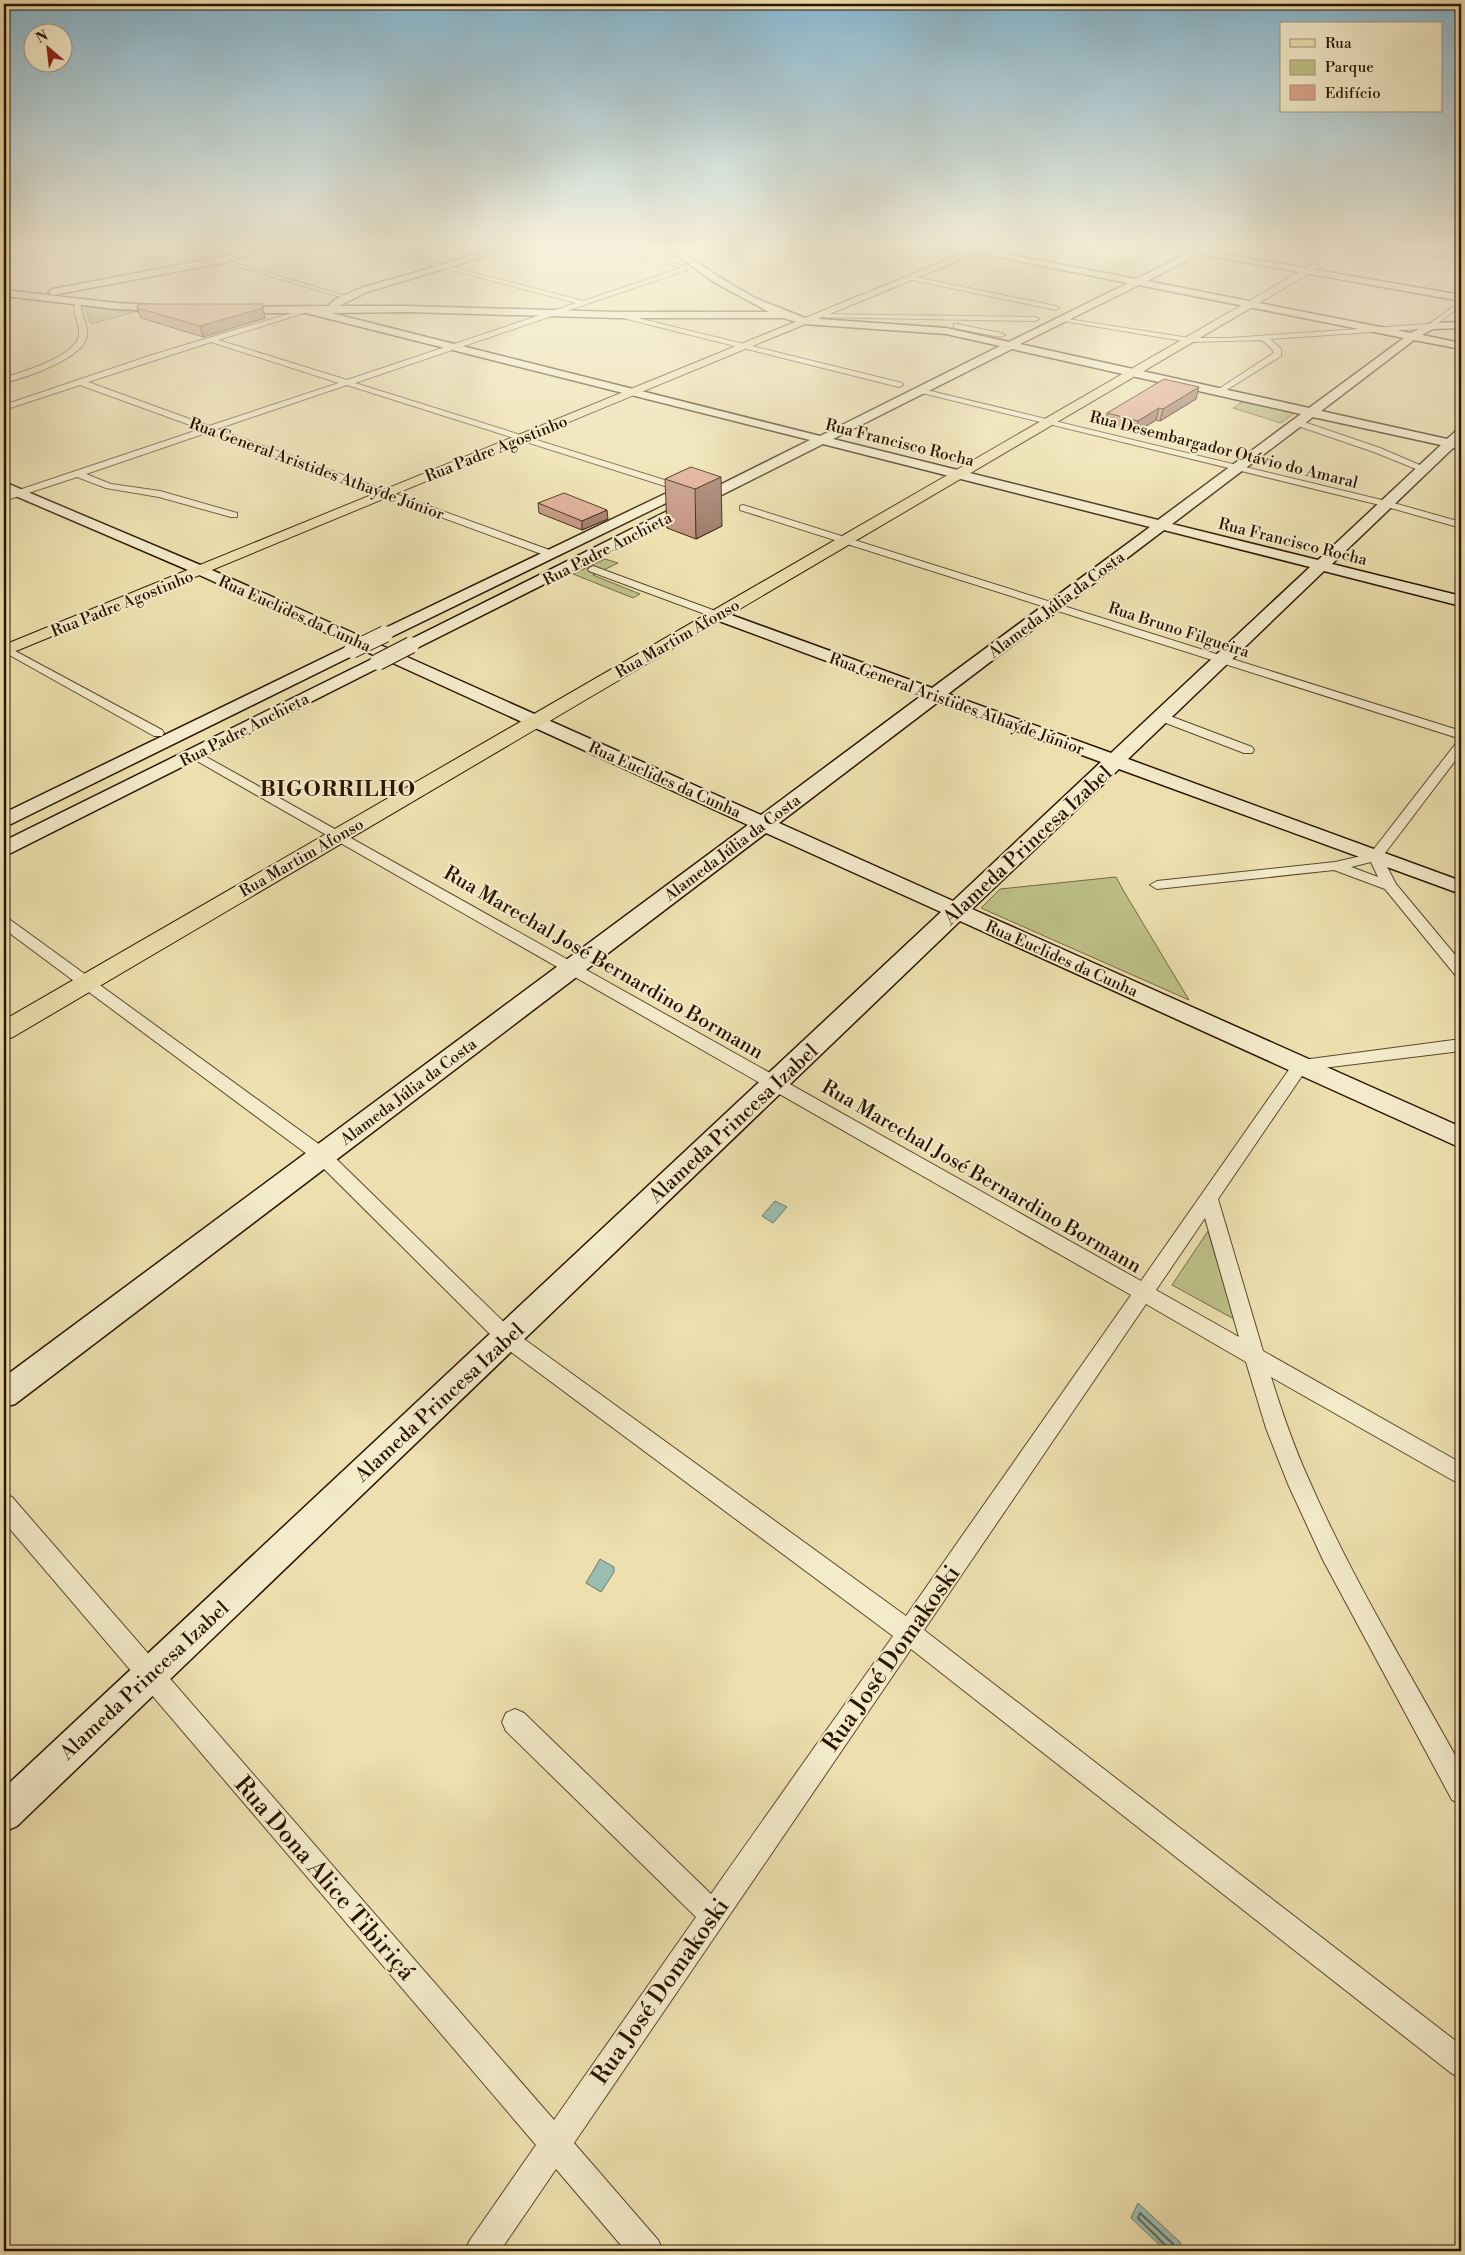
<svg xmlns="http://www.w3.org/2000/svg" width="1465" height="2255" viewBox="0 0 1465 2255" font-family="'Libre Bodoni',serif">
<rect width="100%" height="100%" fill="#ede0ae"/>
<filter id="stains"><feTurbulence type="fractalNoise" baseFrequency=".004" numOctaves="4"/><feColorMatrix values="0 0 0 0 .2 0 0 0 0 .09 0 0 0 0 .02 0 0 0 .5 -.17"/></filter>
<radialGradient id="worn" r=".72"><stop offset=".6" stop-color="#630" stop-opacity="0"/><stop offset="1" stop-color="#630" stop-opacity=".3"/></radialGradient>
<g fill="#bdc187" stroke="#746a44">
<path d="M84 305 138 311 91 324Z"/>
<path d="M1245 400 1296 412 1281 423 1233 408Z"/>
<path d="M605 559 618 563 593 575 640 594 633 598 573 574Z"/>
<path d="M1116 877 1123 890 1189 1000 981 908 1000 889Z"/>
<path d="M1208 1231 1234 1319 1172 1285Z"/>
</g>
<g fill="#99bdaf" stroke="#6d7969">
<path d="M775 1201 787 1207 773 1223 762 1216Z"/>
<path d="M600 1559 614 1567V1572L601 1592 586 1583Z"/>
<path d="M1138 2203 1181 2243 1177 2251H1166L1131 2218Z"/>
</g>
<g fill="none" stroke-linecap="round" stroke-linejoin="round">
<path stroke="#626858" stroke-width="2" d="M1140 2213 1173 2244V2249H1169L1138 2218Z"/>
<g stroke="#5c472c" stroke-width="2">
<g id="street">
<path d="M72 246H82L4 265V261Z"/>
<path d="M169 246H178L349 297 344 298Z"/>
<path d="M362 246H371L583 301 681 268 588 246H598L685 266 687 270 355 383 674 483V487H668L347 385 217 429 555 552V556H547L209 432 86 474 111 484 160 491 237 513V517H231L159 497 106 488 77 477 4 501V495L201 429 80 385 4 410V405L152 355 308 308 310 309V311L218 340 347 380 576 303ZM211 342 339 383 209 426 88 382Z"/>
<path d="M910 276 1056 306 1059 308 1056 310 908 279 907 278Z"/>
<path d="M76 300 81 301C79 313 89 324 87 336 83 359 24 378 4 383V378C22 372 78 356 79 334 80 322 71 312 76 300Z"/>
<path d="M1461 301V306L1431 328 1270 339 1281 349V356L1220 394H1217V390L1274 353 1273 350 1262 340 1189 342 1057 320 1061 318 1189 338H1230L1429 324Z"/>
<path d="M617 313 902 383 903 385 899 387 615 316V314Z"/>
<path d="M816 314 1035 317 1039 319 1035 321 814 317V315Z"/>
<path d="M957 324 1001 333 1005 335 1001 337 954 328V324Z"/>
<path d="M918 388 1390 502 1461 522V528L1384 506 918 392Z"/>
<path d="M1295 421H1301L1380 448 1429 469 1421 471 1374 452 1295 425Z"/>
<path d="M743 505 1461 731V739L740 510V506Z"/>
<path d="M593 566 721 613 722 615 717 618 713 617 589 571 588 569Z"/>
<path d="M4 645 162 730 164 733 162 736H154L4 652Z"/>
<path d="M1162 713 1252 747 1254 750 1252 753H1244L1158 720 1156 717Z"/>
<path d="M1461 741V753L1382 857 1396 884 1461 962V977L1456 976 1385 889 1334 870 1157 889 1150 885 1157 881 1335 862 1370 854 1457 742ZM1371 862 1378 877 1351 867Z"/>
<path d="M194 750 1141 1281 1295 1061 1461 1039V1051L1306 1070 1218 1199 1263 1351 1461 1463V1485L1271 1377C1282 1412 1294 1447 1309 1480 1352 1579 1409 1671 1461 1766V1804L1452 1800 1323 1560 1288 1484 1266 1428 1246 1362 1146 1304 924 1630 1461 2045V2078L1451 2073 911 1649 574 2143 658 2240 663 2251H626L556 2169 500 2251H465L470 2240 536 2145 4 1522V1494L12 1497 554 2120 696 1917 506 1731 502 1722 506 1713 515 1709 524 1713 711 1894 893 1636 499 1343 315 1160 4 929V917L9 919 327 1150 513 1331 906 1616 1131 1295 190 757 188 754ZM1205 1218 1239 1337 1156 1290Z"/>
</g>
</g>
<g stroke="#2c1400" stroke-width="3">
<g id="secondary">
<path d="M264 246H277L222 263 53 295 48 292 53 289 221 257Z"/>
<path d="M506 246H519L367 292 339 306H408L617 312H769L712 281 665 246H674L719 277 755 298 805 318 946 328 1009 342 1128 283 978 253 974 250 975 248 1136 279 1189 253 1163 248 1162 246 1197 249 1203 246H1213L1207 251 1461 295V301L1199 254 1147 281 1411 333 1431 323 1461 322V328L1433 329 1422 335 1461 343V349L1414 340 1321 411 1447 439 1457 430 1461 429V440L1459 442H1461V450L1453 448 1332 564 1461 596V606L1324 571 1128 759 1461 881V894L1119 769 972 909 1461 1127V1148L960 921 17 1826 4 1832V1788L941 912 766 833 15 1404 4 1407V1377L748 825 384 659 386 662 384 665 11 853 4 855V841L372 659 381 658 358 648 360 650 358 653 11 824 4 826V813L346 647 355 646 195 573 4 491V482L205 567 761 815 921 696 711 618 709 615 711 612H723L932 688 1150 527 823 444 417 648H405L403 645 405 642 810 440 306 313H229L224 310 229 307 328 306 336 299 361 288ZM1139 285 1404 338 1309 408 1020 344ZM408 312 617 318H783L804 324 946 334 1000 346 820 436 331 313ZM1012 349 1301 414 1158 520 833 439ZM1313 417 1441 445 1318 560 1172 524ZM1164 530 1310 567 1111 753 948 694ZM938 702 1101 762 953 901 779 823Z"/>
<path d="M1387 246H1407L1461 254V260L1391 249Z"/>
<path d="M4 290 116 303 172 306 177 309 172 312 116 309 4 296Z"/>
<path d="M696 479 701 480 703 483 701 486 391 637H379L377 634 379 631Z"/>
</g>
</g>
<g stroke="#2c1400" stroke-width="2">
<g id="primary">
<path d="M981 246H994L4 656V645Z"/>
<path d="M1344 246H1356L13 1037 4 1040V1020Z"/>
</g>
</g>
<use href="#street" fill="#f3ebca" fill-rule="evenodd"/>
<use href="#secondary" fill="#f3ebca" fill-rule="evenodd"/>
<use href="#primary" fill="#ede0ae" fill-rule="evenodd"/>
<g stroke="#2c1400" stroke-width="18" stroke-linecap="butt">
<g id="secondary-bridge">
<path d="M352 650 385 634"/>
<path d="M378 662 411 645"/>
</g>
</g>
<use href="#secondary-bridge" stroke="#f3ebca" stroke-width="16"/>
</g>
<g fill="#bd8c78" stroke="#2c1400">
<path d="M262 304 265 318 203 337 141 318 137 308Z"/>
<path d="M1196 399 1160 421 1156 420 1135 433 1105 424 1107 413Z"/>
<path d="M691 467 722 526 696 539 667 528 665 479Z"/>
<path d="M538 503 608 519 582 530 539 513Z"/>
</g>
<g fill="#9a7262" stroke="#2c1400">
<path d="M262 304 265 318 203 337 200 326Z"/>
<path d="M1199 387 1196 399 1160 421 1163 409Z"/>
<path d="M1159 408 1156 420 1135 433 1138 421Z"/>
<path d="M721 477 722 526 696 539 695 489Z"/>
<path d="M607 510 608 519 582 530V521Z"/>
</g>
<g fill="#dca38c" stroke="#2c1400">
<path d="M138 304H262L263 308 200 326 137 308Z"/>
<path d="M1164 379 1199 387 1163 409 1159 408 1138 421 1107 413Z"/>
<path d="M691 467 721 477 695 489 665 479Z"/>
<path d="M564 493 607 510 582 521 538 503Z"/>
</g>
<linearGradient id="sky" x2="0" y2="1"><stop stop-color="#88b8d1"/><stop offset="0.44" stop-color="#f7f1db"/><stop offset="1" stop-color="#f7f1db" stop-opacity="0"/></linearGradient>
<rect width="1465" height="561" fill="url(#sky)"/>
<g text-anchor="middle" stroke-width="4" stroke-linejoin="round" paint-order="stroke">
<g font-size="16" fill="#2c1400" stroke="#f3ebca">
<text transform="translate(900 442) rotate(14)" y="6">Rua Francisco Rocha</text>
<text transform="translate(496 448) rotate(-22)" y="6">Rua Padre Agostinho</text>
<text transform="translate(1224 449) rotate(14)" y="6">Rua Desembargador Otávio do Amaral</text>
<text transform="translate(317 468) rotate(20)" y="6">Rua General Aristides Athaýde Júnior</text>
<text transform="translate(1293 541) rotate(14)" y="6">Rua Francisco Rocha</text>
<text transform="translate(607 548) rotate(-27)" y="6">Rua Padre Anchieta</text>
<text transform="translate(122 603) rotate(-22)" y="6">Rua Padre Agostinho</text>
<text transform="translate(1056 604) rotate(-37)" y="6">Alameda Júlia da Costa</text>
<text transform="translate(295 613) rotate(24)" y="6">Rua Euclides da Cunha</text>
<text transform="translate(1179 629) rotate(18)" y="6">Rua Bruno Filgueira</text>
<text transform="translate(677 638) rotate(-30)" y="6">Rua Martim Afonso</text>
<text transform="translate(957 703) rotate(20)" y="6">Rua General Aristides Athaýde Júnior</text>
<text transform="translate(244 729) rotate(-27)" y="6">Rua Padre Anchieta</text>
<text transform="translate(665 779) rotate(24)" y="6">Rua Euclides da Cunha</text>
<text transform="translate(732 847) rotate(-37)" y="6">Alameda Júlia da Costa</text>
<text transform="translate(301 857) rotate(-30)" y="6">Rua Martim Afonso</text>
<text transform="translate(1062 958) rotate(24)" y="6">Rua Euclides da Cunha</text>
<text transform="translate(408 1091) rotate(-37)" y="6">Alameda Júlia da Costa</text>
</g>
<g font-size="20" fill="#2c1400" stroke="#f3ebca">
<text transform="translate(1027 845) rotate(-43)" y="7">Alameda Princesa Izabel</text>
<text transform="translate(604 962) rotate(30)" y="7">Rua Marechal José Bernardino Bormann</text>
<text transform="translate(733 1123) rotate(-43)" y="7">Alameda Princesa Izabel</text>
<text transform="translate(982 1176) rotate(30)" y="7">Rua Marechal José Bernardino Bormann</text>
<text transform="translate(439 1402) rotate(-43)" y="7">Alameda Princesa Izabel</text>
<text transform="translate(144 1680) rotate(-43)" y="7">Alameda Princesa Izabel</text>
</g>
<g font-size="21" font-weight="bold" letter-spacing="1" fill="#2c1400" stroke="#f3ebca">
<text x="338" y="796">BIGORRILHO</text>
</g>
<g font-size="24" fill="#2c1400" stroke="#f3ebca">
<text transform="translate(891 1658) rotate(-55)" y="8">Rua José Domakoski</text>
<text transform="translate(325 1878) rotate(49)" y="8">Rua Dona Alice Tibiriçá</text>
<text transform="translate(660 1991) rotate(-55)" y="8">Rua José Domakoski</text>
</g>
</g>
<rect width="1465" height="2255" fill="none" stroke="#ede0ae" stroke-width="20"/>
<rect x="5" y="5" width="1455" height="2245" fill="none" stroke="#2c1400" stroke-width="2.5"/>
<rect x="10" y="10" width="1445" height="2235" fill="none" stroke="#2c1400"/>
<rect x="1280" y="22" width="162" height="90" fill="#f3ebca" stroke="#a39579"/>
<rect x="1290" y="39" width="25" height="8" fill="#ede0ae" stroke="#a39579"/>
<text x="1325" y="48" font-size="15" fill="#2c1400">Rua</text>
<rect x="1290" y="60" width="25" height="15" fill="#bdc187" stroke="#a39579"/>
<text x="1325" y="72" font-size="15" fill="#2c1400">Parque</text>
<rect x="1290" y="85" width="25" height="15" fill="#dca38c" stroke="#a39579"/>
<text x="1325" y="98" font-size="15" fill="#2c1400">Edifício</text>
<g transform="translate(48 48) rotate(332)"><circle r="24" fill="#f3ebca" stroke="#a39579"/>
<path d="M0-4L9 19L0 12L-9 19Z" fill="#8f2418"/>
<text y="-8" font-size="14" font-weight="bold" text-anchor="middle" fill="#2c1400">N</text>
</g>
<rect width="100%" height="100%" filter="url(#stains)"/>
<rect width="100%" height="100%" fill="url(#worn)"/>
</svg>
